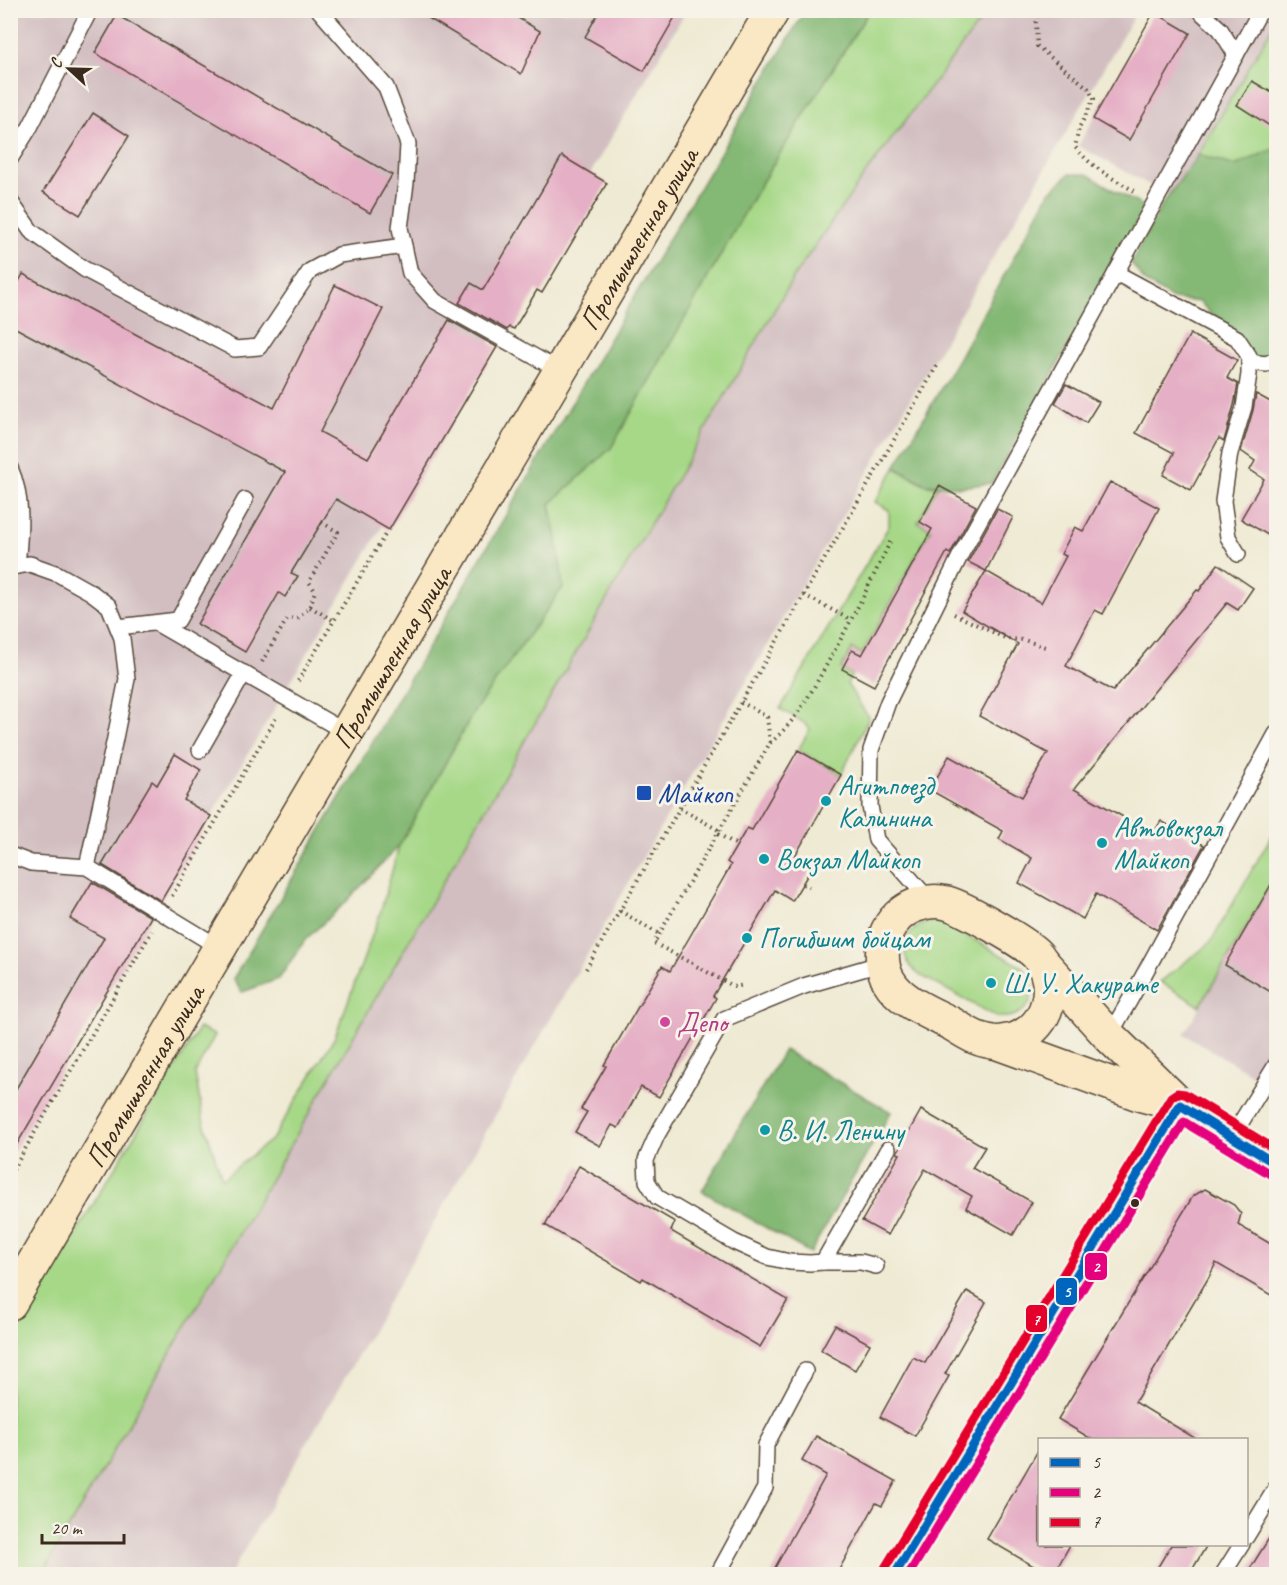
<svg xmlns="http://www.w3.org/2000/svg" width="1287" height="1585" viewBox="0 0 1287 1585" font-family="Caveat,sans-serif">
<rect width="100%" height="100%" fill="#f7f3e8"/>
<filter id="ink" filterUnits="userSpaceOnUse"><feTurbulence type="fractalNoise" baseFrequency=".0167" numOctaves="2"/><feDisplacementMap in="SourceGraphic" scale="12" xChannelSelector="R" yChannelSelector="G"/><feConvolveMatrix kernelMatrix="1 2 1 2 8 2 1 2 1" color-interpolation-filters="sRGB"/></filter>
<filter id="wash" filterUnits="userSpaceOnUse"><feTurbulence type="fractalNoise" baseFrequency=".008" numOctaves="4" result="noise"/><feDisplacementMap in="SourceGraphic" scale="24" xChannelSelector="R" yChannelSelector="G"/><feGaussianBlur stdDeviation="1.35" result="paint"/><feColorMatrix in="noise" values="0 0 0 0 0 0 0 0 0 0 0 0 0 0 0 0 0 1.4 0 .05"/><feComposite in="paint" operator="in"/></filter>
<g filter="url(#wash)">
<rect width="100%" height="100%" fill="#efead3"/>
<g fill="#d2bec1">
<path d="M11 11H686L11 1156Z"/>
<path d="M988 11H1137L637 868 339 1388 230 1574H42L796 273 863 177Z"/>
<path d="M1155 11H1276V345L1172 197 1078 146Z"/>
<path d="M1276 875V1089L1184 1034Z"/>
</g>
<g fill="#a6d887" stroke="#708152" stroke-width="1.5">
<path d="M869 11H988L863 177 796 273 42 1574H11L10 1343 199 1028 215 1035 195 1073 203 1119 222 1179 273 1138 335 1037 380 914 399 846 475 710 563 587 556 534 550 504 611 448 762 182Z"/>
<path d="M1276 23V148L1235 166 1198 155 1274 24Z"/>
<path d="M895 468 926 485 938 486 918 522 931 529 862 654 852 649 841 669 852 675 847 684 869 718 841 775 798 750 810 729 803 722 780 709 889 526V510L875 502Z"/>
<path d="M1276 828V876L1200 1006 1160 982 1210 943Z"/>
<path d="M935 921 944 923 1023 967C1043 992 1029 1020 997 1017L918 974C894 954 904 925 935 921Z"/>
</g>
<g fill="#84b874" stroke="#607149" stroke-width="1.5">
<path d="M805 11H869L762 182 611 448 550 504 556 533 563 587 475 710 399 846 347 901 305 940 279 979 242 992 233 979 633 299Z"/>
<path d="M1276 148V353L1268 358H1256L1216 320 1200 302 1173 299 1145 282 1131 263 1162 205 1198 155 1235 166Z"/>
<path d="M1069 174H1087L1122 195 1145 207 992 483 960 487 926 484 895 467 957 361 1049 193Z"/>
<path d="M784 1050 891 1112 810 1253 702 1191Z"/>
</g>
<g id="blocks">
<g fill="#e5afc5">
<path d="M415 10H505L540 31 521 74Z"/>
<path d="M600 10H679L644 71 585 37Z"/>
<path d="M1154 12 1190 33 1129 140 1093 119Z"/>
<path d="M117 15 392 175 370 213 95 53Z"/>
<path d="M1252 81 1276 95V130L1237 105Z"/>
<path d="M93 113 129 136 80 215 43 192Z"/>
<path d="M562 156 607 183 542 293 537 290 514 329 509 327 507 330 459 303 471 283 483 290Z"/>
<path d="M23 274 274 408 335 285 383 309 320 432 368 458 449 320 497 347 389 530 336 499 291 573 298 576 285 597 279 593 245 652 197 624 285 472 10 325V298Z"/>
<path d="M1190 334 1237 360 1227 378 1238 384 1234 405 1224 441 1219 438 1191 490 1163 475 1174 453 1136 433Z"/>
<path d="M1066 384 1099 402 1086 423 1055 403Z"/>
<path d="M1256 394 1276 405V540L1241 519 1264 479 1250 470 1255 461 1241 451 1253 410Z"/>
<path d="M1110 482 1159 508 1103 614 1095 610 1066 666 1113 691 1197 590 1199 591 1218 564 1253 588 1238 610 1227 603 1074 789 1153 834 1161 821 1204 845 1157 930 1096 894 1083 919 1019 883 1032 858 999 839 1003 831 930 790 949 756 1022 797 1048 753 979 716 1018 644 962 611 986 571 1041 603 1066 556 1061 554 1075 527 1083 531Z"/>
<path d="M939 486 976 506 950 554 947 552 874 686 842 669 852 650 862 655 932 529 920 522Z"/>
<path d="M997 509 1013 517 986 571 968 562Z"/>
<path d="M798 750 841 775 795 856 813 866 792 901 775 890 713 996 716 998 659 1097 641 1087 618 1128 612 1125 600 1146 575 1132 587 1112 581 1109 606 1066 604 1065 662 966 670 971 731 865 727 862 747 828 752 830Z"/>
<path d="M175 754 201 770 184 800 211 816 161 901 102 865 152 781 157 785Z"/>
<path d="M1276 876V995L1225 965Z"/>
<path d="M92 882 151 917 10 1156V1099L104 938 70 919Z"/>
<path d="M921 1110 985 1147 972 1168 1032 1202 1013 1235 966 1208 972 1196 925 1169 888 1235 862 1221 900 1154 897 1153Z"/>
<path d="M579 1166 675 1222 671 1231 788 1300 760 1347 643 1278 641 1281 545 1225Z"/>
<path d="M1205 1189 1234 1205 1241 1214 1238 1225 1276 1247V1298L1216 1263 1209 1277 1135 1402 1198 1440H1093L1058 1419 1193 1196Z"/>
<path d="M967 1291 986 1302 945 1374 949 1376 915 1436 880 1417 913 1357 925 1363Z"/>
<path d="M835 1325 870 1344 855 1370 821 1350Z"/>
<path d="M816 1436 896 1481 882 1506 876 1503 836 1575H771L826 1475 802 1461Z"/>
<path d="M1040 1447V1545H1070L1053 1575H1049L987 1539Z"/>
<path d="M1276 1527V1575H1246Z"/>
<path d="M1171 1545H1207L1189 1575H1153Z"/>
</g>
</g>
</g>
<g filter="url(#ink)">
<use href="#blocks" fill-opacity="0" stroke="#564739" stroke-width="1.5"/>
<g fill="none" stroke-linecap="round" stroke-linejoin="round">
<g stroke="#564739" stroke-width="18">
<g id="lane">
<path d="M319 10 386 87 408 144 406 183 400 228 410 273 435 301 560 371"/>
<path d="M1205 10 1203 14 1220 29 1236 55"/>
<path d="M10 159 30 127 90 10"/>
<path d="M10 201 31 231 84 269 235 349 259 347 310 271 339 255 404 246"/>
<path d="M1116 273 1237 338 1249 356V374L1244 407 1230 453 1223 501 1228 537 1238 554"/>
<path d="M1249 362 1266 364 1276 360"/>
<path d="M10 468C24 499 20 533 17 566"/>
<path d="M10 567 30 564 58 574 92 593 109 606 122 638 127 679 114 743 87 867"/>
<path d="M156 623 347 733"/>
<path d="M118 627 178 620 245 500"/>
<path d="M200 750 244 673"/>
<path d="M10 855 31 863 87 867 220 948"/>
<path d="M930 901 876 840 870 806 871 750 888 702 962 552 1258 15 1262 10"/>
<path d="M883 963 804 986 724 1019 657 1135 646 1160 647 1181 657 1197 734 1242 767 1257 790 1262 810 1263 823 1262 888 1149"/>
<path d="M1109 1036 1131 998 1276 734"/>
<path d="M1232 1137 1276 1065"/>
<path d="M823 1262H861L876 1266"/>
<path d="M1246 1537 1276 1488"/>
<path d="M718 1574 765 1488 766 1445 805 1371"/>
<path d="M1223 1574 1242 1544"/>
</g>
</g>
<g stroke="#564739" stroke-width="36">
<g id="secondary">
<path d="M1043 963 1109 1036 1180 1105 1276 1164"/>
<path d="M998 1043C1004 1041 1011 1041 1016 1039 1050 1025 1059 984 1038 956 1029 944 962 907 947 903 939 901 929 901 920 904 904 908 891 920 885 937 881 950 881 968 889 981 901 1002 931 1013 952 1024 961 1029 970 1036 980 1039 986 1041 992 1042 998 1043L1139 1094 1180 1105"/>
<path id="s1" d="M10 1303 773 10"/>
<path d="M895 1574 1180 1105"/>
</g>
</g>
<g stroke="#564739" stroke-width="4" stroke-dasharray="1.5 4.5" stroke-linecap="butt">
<path d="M1039 10 1036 22 1037 46 1088 88 1094 99 1079 128 1075 147C1092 168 1115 180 1138 193"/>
<path d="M804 595 851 620"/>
<path d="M310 607 334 621"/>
<path d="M954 614 1007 639 1024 640 1045 647"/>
<path d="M262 662 287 619 298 618 310 607 315 591 309 582 338 532 321 522"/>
<path d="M298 681 385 535"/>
<path d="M741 702 767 717 770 743 654 943 735 987 744 985"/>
<path d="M770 743C795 723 810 694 826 666 849 625 871 582 891 540"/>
<path d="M680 808 720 831"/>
<path d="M718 834 737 845"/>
<path d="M803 884 809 887"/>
<path d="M172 896 277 716"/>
<path d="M620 911 659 934"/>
<path d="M586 969 937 366"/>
<path d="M10 1175 152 931"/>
</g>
<use href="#lane" stroke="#fff" stroke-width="15"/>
<use href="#secondary" stroke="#fae7c3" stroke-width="33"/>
<g stroke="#f7f3e8" stroke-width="14">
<path id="bus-1" d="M895 1574 1180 1105 1276 1164"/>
</g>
<g stroke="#f7f3e8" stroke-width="14">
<path id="bus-2" d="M909 1574 1184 1122 1270 1174"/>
</g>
<g stroke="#f7f3e8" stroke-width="14">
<path id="bus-3" d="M885 1568 1171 1097 1177 1093 1185 1094 1276 1150"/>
</g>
<use href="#bus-1" stroke="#0065bd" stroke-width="9"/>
<use href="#bus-2" stroke="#e5007d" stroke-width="9"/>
<use href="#bus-3" stroke="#e4002b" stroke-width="9"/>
</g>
</g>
<rect fill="#1a4fb4" stroke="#f7f3e8" stroke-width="2" x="636" y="785" width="16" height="16" rx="3"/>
<g fill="#0f9aa8" stroke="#f7f3e8" stroke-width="2">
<circle cx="826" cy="801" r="6"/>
<circle cx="1102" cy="843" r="6"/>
<circle cx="764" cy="859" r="6"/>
<circle cx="747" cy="938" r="6"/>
<circle cx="991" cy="983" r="6"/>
<circle cx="765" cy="1130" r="6"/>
</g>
<circle fill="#d1479c" stroke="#f7f3e8" stroke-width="2" cx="665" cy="1022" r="6"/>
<circle fill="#3b2a1e" stroke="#f7f3e8" stroke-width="2" cx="1135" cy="1203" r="5"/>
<g text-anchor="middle" stroke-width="6" stroke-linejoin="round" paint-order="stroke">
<g font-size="28" fill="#3b2a1e" stroke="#f7f3e8">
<text dy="10" stroke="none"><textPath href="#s1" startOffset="1236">Промышленная улица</textPath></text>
<text dy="10" stroke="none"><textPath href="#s1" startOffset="750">Промышленная улица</textPath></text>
<text dy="10" stroke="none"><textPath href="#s1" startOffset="264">Промышленная улица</textPath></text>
</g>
<g font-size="28" fill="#0d838f" stroke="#f7f3e8" text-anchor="start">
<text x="838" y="795">Агитпоезд<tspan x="838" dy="32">Калинина</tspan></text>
<text x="1114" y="837">Автовокзал<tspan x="1114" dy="32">Майкоп</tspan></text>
<text x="776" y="869">Вокзал Майкоп</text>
<text x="759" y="948">Погибшим бойцам</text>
<text x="1003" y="993">Ш. У. Хакурате</text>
<text x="777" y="1140">В. И. Ленину</text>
</g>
<g font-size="28" fill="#164399" stroke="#f7f3e8" text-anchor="start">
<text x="658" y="803">Майкоп</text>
</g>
<g font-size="28" fill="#b23c85" stroke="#f7f3e8" text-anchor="start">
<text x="677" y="1032">Депо</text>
</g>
</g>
<g stroke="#f7f3e8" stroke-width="2">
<rect x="1084" y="1252" width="24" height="29" rx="6" fill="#e5007d"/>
<rect x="1055" y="1277" width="23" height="29" rx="6" fill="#0065bd"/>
<rect x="1025" y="1304" width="23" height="29" rx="6" fill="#e4002b"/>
</g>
<g font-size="16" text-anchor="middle" font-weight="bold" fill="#fff">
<text x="1096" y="1272">2</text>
<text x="1067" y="1297">5</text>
<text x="1036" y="1325">7</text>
</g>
<rect width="1287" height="1585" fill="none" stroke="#f7f3e8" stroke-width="36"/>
<rect x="1038" y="1438" width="210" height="108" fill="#f7f3e8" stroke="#aca397" stroke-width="1.5"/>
<rect x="1050" y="1458" width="30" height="9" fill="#0065bd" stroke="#aca397" stroke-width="1.5"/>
<text x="1092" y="1468" font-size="18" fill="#3b2a1e">5</text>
<rect x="1050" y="1488" width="30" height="9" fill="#e5007d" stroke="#aca397" stroke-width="1.5"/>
<text x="1092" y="1498" font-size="18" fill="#3b2a1e">2</text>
<rect x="1050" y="1518" width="30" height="9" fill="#e4002b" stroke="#aca397" stroke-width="1.5"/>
<text x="1092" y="1528" font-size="18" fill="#3b2a1e">7</text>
<g transform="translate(69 69) rotate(292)" stroke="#f7f3e8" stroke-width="4.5" paint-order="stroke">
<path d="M0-4.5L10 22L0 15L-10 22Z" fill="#3b2a1e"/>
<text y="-9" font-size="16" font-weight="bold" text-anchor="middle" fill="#3b2a1e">С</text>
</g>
<path d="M42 1534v9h82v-9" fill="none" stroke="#3b2a1e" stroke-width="3"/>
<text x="51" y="1534" font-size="18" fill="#3b2a1e" stroke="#f7f3e8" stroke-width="4.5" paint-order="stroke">20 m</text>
</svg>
